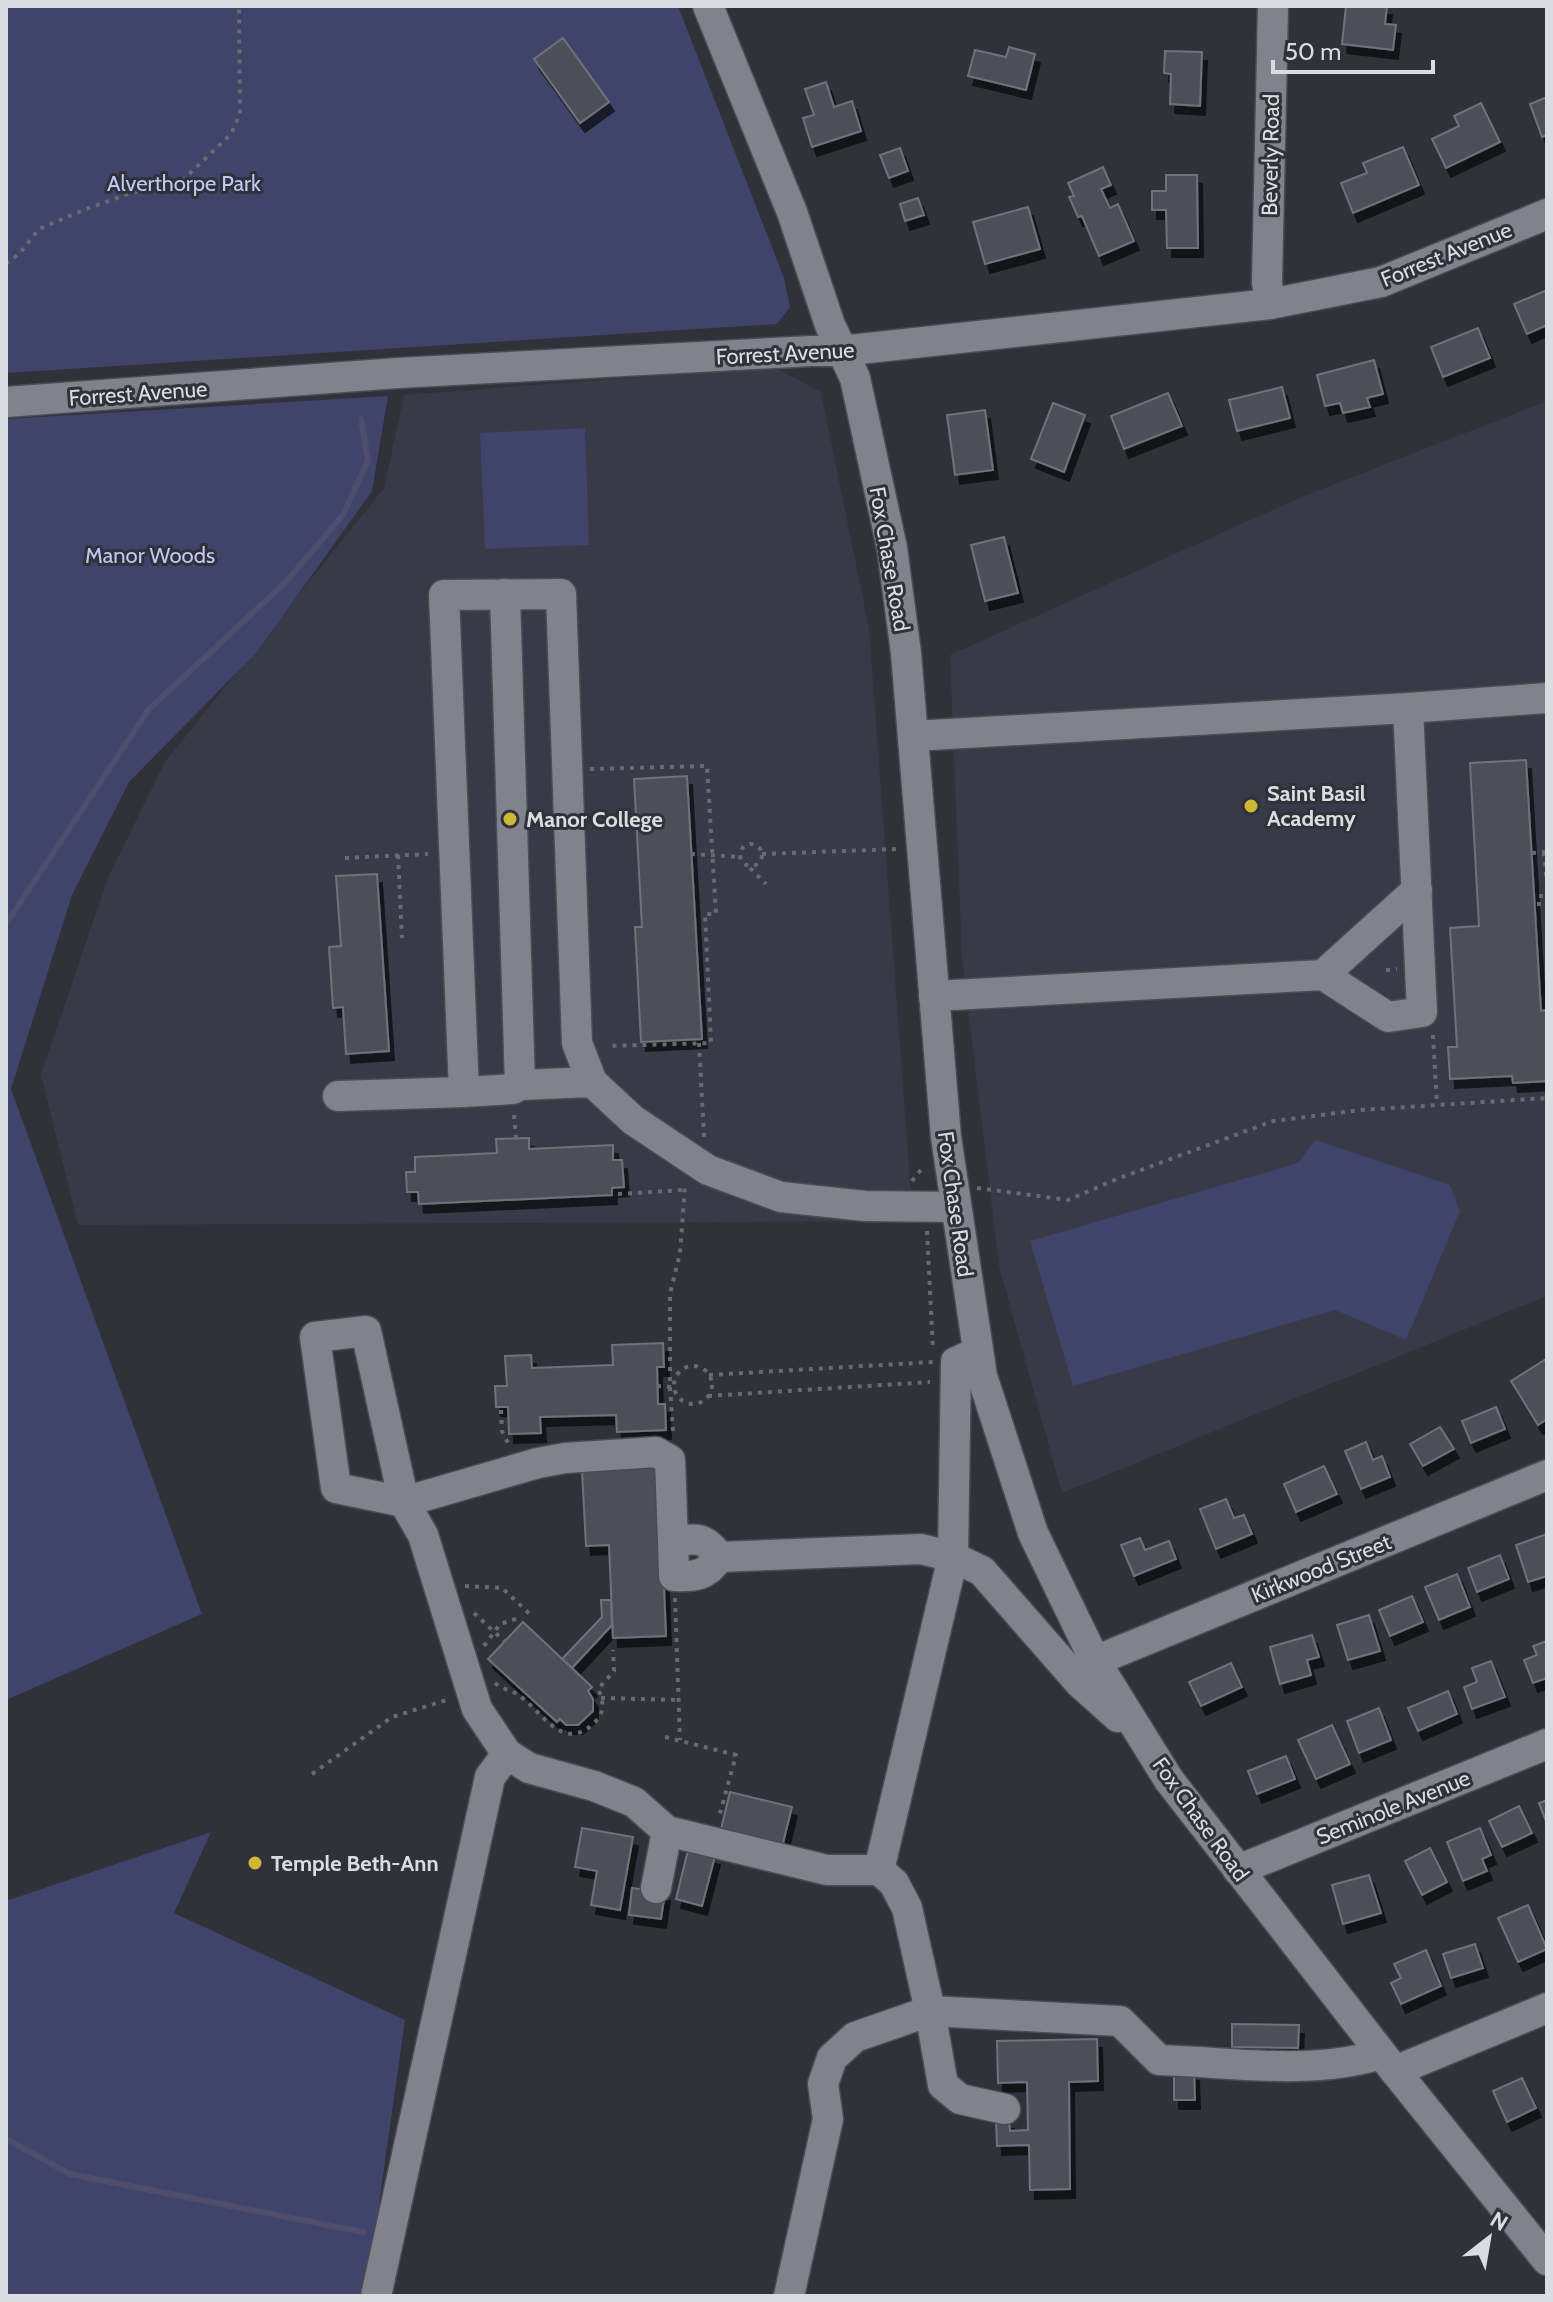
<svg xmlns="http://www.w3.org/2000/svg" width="1553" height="2302" viewBox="0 0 1553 2302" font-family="Cabin,sans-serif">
<defs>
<filter id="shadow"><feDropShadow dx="5" dy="9" stdDeviation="0" flood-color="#0009"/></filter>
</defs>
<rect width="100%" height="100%" fill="#303139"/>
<g fill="#383a48">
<path d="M773 367 821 392 869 628 913 1221 78 1225 41 1074 109 875 165 762 384 488 404 395Z"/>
<path d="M1547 401V1296L1062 1493 999 1266 962 958 950 655 1304 496Z"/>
</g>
<g fill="#40436a">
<path d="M6 6H678L784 278 790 307 777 324 6 373Z"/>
<path d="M388 396 372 491 257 652 129 782 72 895 11 1089 202 1614 6 1700V419Z"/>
<path d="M585 428 589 545 485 549 480 433Z"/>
<path d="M1315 1140 1450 1185 1460 1211 1406 1340 1335 1310 1073 1386 1030 1241 1298 1163Z"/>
<path d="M211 1832 174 1913 405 2020 366 2296H6V1901Z"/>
</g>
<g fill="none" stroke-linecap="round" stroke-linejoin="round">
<g stroke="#4f4d6d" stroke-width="6">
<path d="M6 924 149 709 285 583 343 515 368 460 361 419"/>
<path d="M6 2139 70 2174 363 2232"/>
</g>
</g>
<g fill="#4e5058" stroke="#70717a" stroke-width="2" filter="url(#shadow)">
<path d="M1346 6H1387L1385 24 1396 25 1393 50 1342 44Z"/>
<path d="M563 38 609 102 580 123 534 59Z"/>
<path d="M1009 47 1035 54 1026 90 968 76 975 50 1006 57Z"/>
<path d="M1165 51 1202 52 1200 106 1170 104 1171 74 1164 73Z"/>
<path d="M826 82 834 107 852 101 861 131 812 147 803 118 814 115 805 89Z"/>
<path d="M1547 97V135L1542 137 1530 104Z"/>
<path d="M1481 103 1500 142 1446 168 1432 139 1459 126 1454 116Z"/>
<path d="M1403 147 1419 185 1353 213 1341 183 1367 173 1363 163Z"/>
<path d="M900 148 908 171 889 178 880 155Z"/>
<path d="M1103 167 1111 185 1101 189 1110 208 1118 204 1134 241 1099 256 1082 216 1078 217 1069 197 1074 196 1068 183Z"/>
<path d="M1166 175H1197L1198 248H1167L1166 210H1152V191H1166Z"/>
<path d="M918 198 924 215 905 221 900 204Z"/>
<path d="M1028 207 1040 249 985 264 973 222Z"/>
<path d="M1547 290V325L1527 334 1514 304Z"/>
<path d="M1478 328 1490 358 1443 377 1431 347Z"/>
<path d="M1374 360 1383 394 1367 398 1370 407 1343 413 1340 403 1325 406 1317 375Z"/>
<path d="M1282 387 1290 418 1237 431 1229 400Z"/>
<path d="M1168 393 1182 426 1124 449 1111 416Z"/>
<path d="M1053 403 1085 415 1064 472 1031 459Z"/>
<path d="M985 410 993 470 955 475 947 415Z"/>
<path d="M1004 537 1018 593 985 601 971 545Z"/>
<path d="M1526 760 1541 1011 1547 1010V1081L1513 1083 1512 1076 1450 1079 1448 1047H1457L1450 928 1479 926 1470 763Z"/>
<path d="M687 776 702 1039 641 1042 635 927H642L634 779Z"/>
<path d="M377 874 389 1051 346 1054 343 1007 333 1008 329 947 341 946 336 876Z"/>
<path d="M529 1138V1149L613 1145V1160H622L624 1187 612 1188V1195L419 1204 418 1192H407L406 1172H415V1157L497 1153 496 1139Z"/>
<path d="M663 1343 664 1367H657L658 1404H665L666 1430 617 1432 616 1415 540 1417 541 1433 509 1434 508 1407H496L495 1386H507L505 1356 531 1355 532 1368 613 1365 612 1345Z"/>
<path d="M1546 1359 1547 1419 1538 1425 1511 1381Z"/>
<path d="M1496 1407 1505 1429 1471 1443 1462 1421Z"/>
<path d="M1440 1427 1454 1449 1423 1466 1410 1444Z"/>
<path d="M1366 1442 1373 1460 1382 1456 1390 1477 1361 1489 1345 1451Z"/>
<path d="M659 1466 666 1636 613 1638 609 1545 586 1546 582 1471Z"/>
<path d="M1324 1466 1337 1494 1296 1512 1284 1484Z"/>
<path d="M1226 1499 1234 1518 1244 1515 1252 1534 1216 1549 1200 1509Z"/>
<path d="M1547 1534V1576L1528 1582 1516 1545Z"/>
<path d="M1140 1538 1145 1550 1169 1541 1176 1559 1134 1576 1121 1545Z"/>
<path d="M1500 1555 1509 1579 1477 1592 1468 1568Z"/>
<path d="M1457 1574 1470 1607 1439 1620 1425 1587Z"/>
<path d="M1412 1596 1423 1622 1390 1636 1379 1610Z"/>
<path d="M601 1600H611L612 1625 572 1668 562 1659 602 1617Z"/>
<path d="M1369 1615 1380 1651 1348 1660 1337 1625Z"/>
<path d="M523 1622 592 1687 588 1691 593 1699V1711L578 1725H566L560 1719 557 1722 488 1659Z"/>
<path d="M1312 1635 1319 1657 1307 1660 1311 1675 1280 1684 1270 1647Z"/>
<path d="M1547 1641V1678L1533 1683 1524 1660 1537 1655 1533 1646Z"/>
<path d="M1491 1661 1505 1697 1472 1709 1464 1687 1477 1682 1472 1668Z"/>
<path d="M1231 1663 1242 1687 1201 1706 1189 1682Z"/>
<path d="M1448 1691 1457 1714 1418 1731 1408 1708Z"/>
<path d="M1379 1708 1391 1740 1359 1753 1347 1721Z"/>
<path d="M1332 1725 1350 1764 1316 1779 1298 1740Z"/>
<path d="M1286 1756 1295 1779 1257 1794 1248 1771Z"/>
<path d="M730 1792 792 1807 781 1851 719 1837Z"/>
<path d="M1547 1800V1824L1539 1803Z"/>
<path d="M1519 1806 1532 1833 1502 1847 1489 1821Z"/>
<path d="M582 1828 633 1837 620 1910 591 1905 597 1871 575 1867Z"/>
<path d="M1480 1828 1491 1855 1482 1859 1487 1871 1463 1881 1447 1842Z"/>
<path d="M1430 1848 1447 1882 1422 1895 1405 1861Z"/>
<path d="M688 1850 715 1856 702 1906 676 1899Z"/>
<path d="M1369 1875 1381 1913 1343 1924 1332 1885Z"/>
<path d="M632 1888 665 1892 661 1919 629 1915Z"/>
<path d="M1528 1905 1547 1949 1518 1962 1498 1918Z"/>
<path d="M1475 1944 1483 1968 1451 1978 1443 1954Z"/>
<path d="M1426 1950 1441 1986 1401 2004 1391 1983 1401 1978 1394 1964Z"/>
<path d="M1232 2024 1299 2025 1298 2048 1232 2047Z"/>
<path d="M1097 2039 1098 2081 1069 2082 1070 2189 1030 2190 1029 2145 997 2146 996 2120H1009L1010 2131 1028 2130 1027 2082 998 2083 997 2041Z"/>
<path d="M1194 2072 1195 2100H1174V2073Z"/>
<path d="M1522 2078 1536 2108 1507 2122 1493 2091Z"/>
</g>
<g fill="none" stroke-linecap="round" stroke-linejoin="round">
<g stroke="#4b4c52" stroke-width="33">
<g id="minor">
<path d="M708 6 792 212 830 325 855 378 892 548 906 653 946 1137 982 1376 1033 1533 1095 1661 1169 1780 1395 2071 1547 2260"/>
<path d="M1270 304 1267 282 1273 6"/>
<path d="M6 402 398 373 811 351H841L1270 304 1381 282 1547 214"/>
<path d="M505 594 520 1085"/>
<path d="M1408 708 1547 698"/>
<path d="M913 736 1408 708 1422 1012 1388 1017 1323 975 934 996"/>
<path d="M1323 975 1417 890"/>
<path d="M592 1082 520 1085 513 1089 464 1092 444 595 561 594 577 1043 592 1082 633 1120 708 1170 781 1197 865 1206 956 1207"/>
<path d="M338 1096 464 1092"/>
<path d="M673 1542 674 1576C695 1577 707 1576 719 1557"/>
<path d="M1095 1661 1547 1475"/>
<path d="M667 1831 634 1802 594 1786 529 1768 507 1754 477 1709 423 1535 404 1502 366 1331 315 1337 336 1488 404 1502 538 1463 565 1458 656 1452 670 1460 673 1542C696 1538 705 1536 719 1557L921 1549 953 1557 982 1571 1080 1683 1118 1717"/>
<path d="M879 1870 894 1883 907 1908 930 2011 1120 2021 1159 2060C1231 2062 1311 2076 1381 2054"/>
<path d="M1238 1870 1547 1744"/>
<path d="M656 1888 667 1831 827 1870H879L953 1557 956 1362 978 1352"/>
<path d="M1395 2071 1547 2008"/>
<path d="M376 2296 490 1777 507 1754"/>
<path d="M789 2296 828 2119 823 2084 832 2058 855 2037 930 2011 943 2085 960 2099 1005 2109"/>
</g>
</g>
<g stroke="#696a71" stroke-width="4" stroke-dasharray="4 6" stroke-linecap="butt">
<path d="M6 264 20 253 39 229 86 209 134 192 167 187 185 178 231 134 240 114 239 6"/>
<path d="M590 769 707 766 716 914H705L711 1043 608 1046"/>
<circle cx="751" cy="855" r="11"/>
<path d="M1544 852 1547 883"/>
<path d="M1532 853 1547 852"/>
<path d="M691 854 740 857"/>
<path d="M762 854 899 849"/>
<path d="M398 855 402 938"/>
<path d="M345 858 428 854"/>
<path d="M750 868 766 884"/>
<path d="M1539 906V896H1547"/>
<path d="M1386 970 1397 969"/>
<path d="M1433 1035 1437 1105"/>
<path d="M699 1043 704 1137"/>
<path d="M514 1115 516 1138"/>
<path d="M912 1181 924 1166"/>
<path d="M977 1188 1068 1200 1117 1179 1273 1121 1361 1110 1547 1098"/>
<path d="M618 1194 683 1190"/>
<path d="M927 1231 933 1350"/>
<circle cx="693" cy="1385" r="19"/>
<path d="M709 1375 933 1362"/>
<path d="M657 1386 672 1387"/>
<path d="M708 1396 930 1382"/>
<path d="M501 1410 502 1431 509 1445"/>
<path d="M673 1431 670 1387V1294L680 1253 685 1186"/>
<path d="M465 1586 502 1588 532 1616"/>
<path d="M675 1598 680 1740"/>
<path d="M474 1613 505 1642"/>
<path d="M484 1646 500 1624 516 1619"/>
<path d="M495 1683C502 1689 510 1690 517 1694 542 1710 562 1754 594 1723 605 1713 604 1701 598 1689L614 1671 613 1650"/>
<path d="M601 1698 678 1700"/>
<path d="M665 1737 736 1755 719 1817"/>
<path d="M312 1774 392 1717 450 1699"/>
</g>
<use href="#minor" stroke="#81828b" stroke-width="30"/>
</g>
<g fill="#ceb837" stroke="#303139" stroke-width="3">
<circle cx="1251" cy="806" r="8"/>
<circle cx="510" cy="819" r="8"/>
<circle cx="255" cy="1863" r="8"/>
</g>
<g text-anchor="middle" stroke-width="6" stroke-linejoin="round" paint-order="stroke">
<g font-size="22" fill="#dbdce1" stroke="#303139">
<text transform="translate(1270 155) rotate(-89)" y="8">Beverly Road</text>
<text transform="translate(1446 254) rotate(-22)" y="8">Forrest Avenue</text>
<text transform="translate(785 353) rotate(-3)" y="8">Forrest Avenue</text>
<text transform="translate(138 393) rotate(-4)" y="8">Forrest Avenue</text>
<text transform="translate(890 559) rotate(80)" y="8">Fox Chase Road</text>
<text transform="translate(956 1204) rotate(82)" y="8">Fox Chase Road</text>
<text transform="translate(1321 1568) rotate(-22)" y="8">Kirkwood Street</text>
<text transform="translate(1393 1807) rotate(-22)" y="8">Seminole Avenue</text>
<text transform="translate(1201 1819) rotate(54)" y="8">Fox Chase Road</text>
</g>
<g font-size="22" fill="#c1c7f6" stroke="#303139">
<text x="184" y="191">Alverthorpe Park</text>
<text x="150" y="563">Manor Woods</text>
</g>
<g font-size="22" font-weight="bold" fill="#dbdce1" stroke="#303139" text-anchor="start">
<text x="1267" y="801">Saint Basil<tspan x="1267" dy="25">Academy</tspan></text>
<text x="526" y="827">Manor College</text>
<text x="271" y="1871">Temple Beth-Ann</text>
</g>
</g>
<rect width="1553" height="2302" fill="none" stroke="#dbdce1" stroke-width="16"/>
<g transform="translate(1489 2238) rotate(31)" stroke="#303139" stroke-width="6" paint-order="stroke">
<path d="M0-6L14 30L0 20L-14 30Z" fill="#dbdce1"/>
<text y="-12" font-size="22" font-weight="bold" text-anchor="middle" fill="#dbdce1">N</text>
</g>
<path d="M1273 60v12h160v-12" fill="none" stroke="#dbdce1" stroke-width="4"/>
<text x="1285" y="60" font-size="24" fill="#dbdce1" stroke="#303139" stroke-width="6" paint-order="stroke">50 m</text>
</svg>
